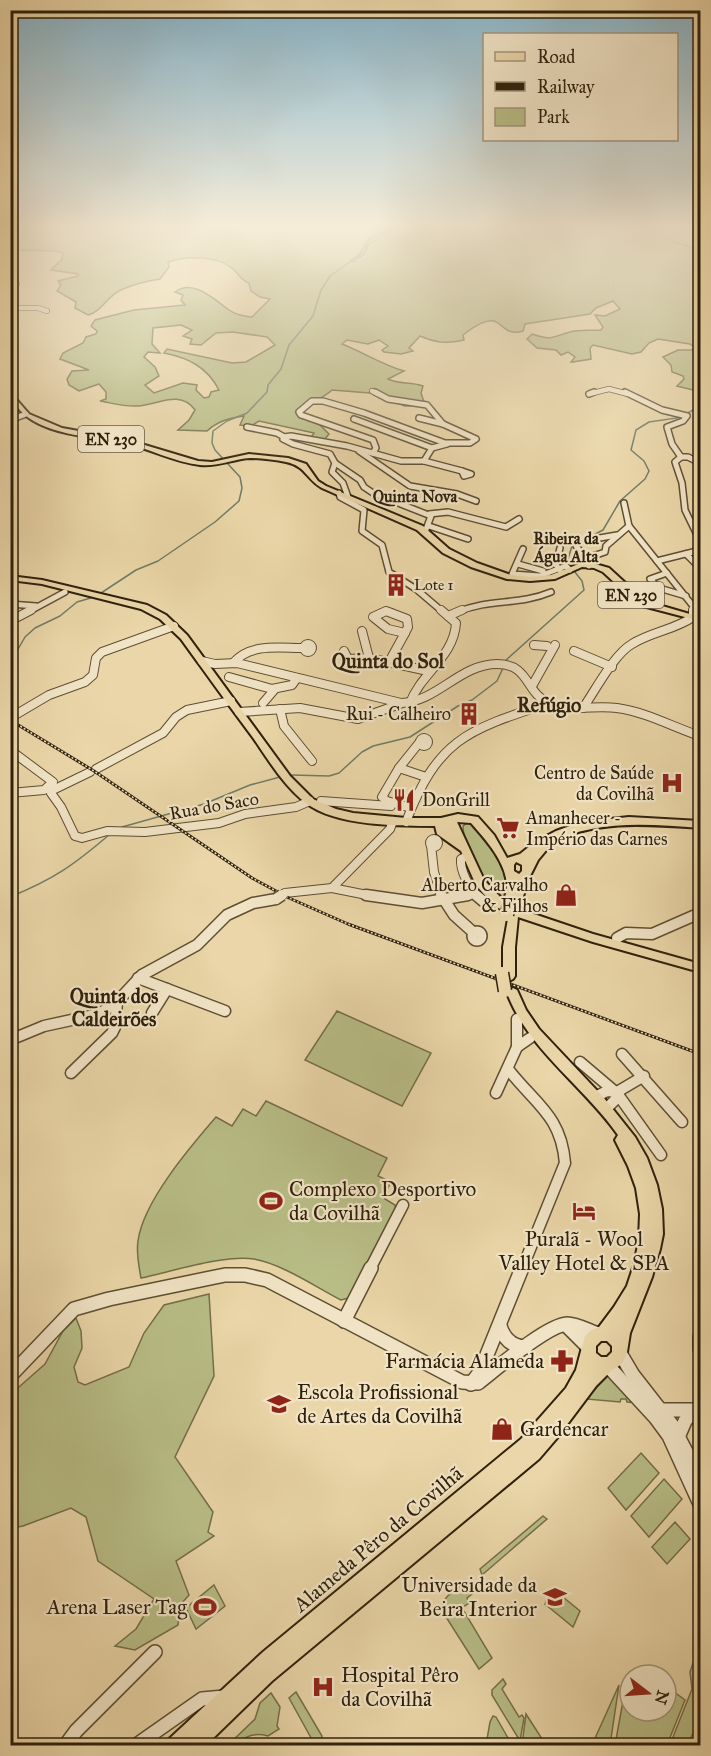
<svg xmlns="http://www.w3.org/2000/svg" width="711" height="1756" viewBox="0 0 711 1756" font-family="'IM FELL Great Primer',serif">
<rect width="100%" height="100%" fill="#ead6a8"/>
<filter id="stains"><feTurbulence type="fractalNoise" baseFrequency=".00333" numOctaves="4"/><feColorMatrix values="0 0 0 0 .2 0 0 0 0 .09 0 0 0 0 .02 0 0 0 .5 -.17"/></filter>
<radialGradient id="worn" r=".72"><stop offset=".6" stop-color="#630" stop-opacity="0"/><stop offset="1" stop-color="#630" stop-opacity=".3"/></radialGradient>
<g fill="#b8bd86" stroke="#746e49" stroke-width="1.5" fill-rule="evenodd">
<path d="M13 227H386L369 239 358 256 350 261 353 262 364 254 368 245 390 230V227H700V389L697 391 677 386 684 379 683 376 672 372 671 365 663 357 678 350H692L694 347 690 344 658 339 649 343 641 352 632 354 593 345 590 348 591 359 573 362H571L575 357 568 352 561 355 556 350 537 348 527 339 532 334C553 341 551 337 570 332 579 329 591 331 601 330L603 327 595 315 605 316 620 309 613 301 596 308 590 314 525 324 523 331C510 335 506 329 498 323 488 315 470 330 463 335L464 340C447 344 436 343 420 336L409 348 413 351 401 354 384 352 382 350 388 346 379 340 368 344 347 340 342 344C363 352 382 365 404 371L388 379C400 385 410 381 423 386L421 393 425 405 405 406 370 393 332 390C321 401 306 402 296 412L298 416 319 424 329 434 323 441 310 439 314 433 259 421 251 426 240 425 244 416C229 418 218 421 207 431L178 430 189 420 195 410C180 389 157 405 138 406 125 407 112 403 100 401L106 399V392L99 384 79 391 69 385 67 379 72 371 89 370 60 359 63 353 83 343 86 337 96 334 97 331 91 326 95 320 134 310 185 305 181 300 183 295 175 292C193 278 215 300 229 310 236 315 244 316 252 317L270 299 260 297 251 291 249 283C239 279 240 275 232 268 215 255 187 256 168 262L169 267 160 279C146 281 135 284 123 289 108 294 103 311 88 315L75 308 76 302 57 291 61 285 58 281 78 276V274L51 270 62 259 63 253 55 251 11 250 10 229ZM181 325 192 330 183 336 192 339 190 344 201 345 216 333 233 332 267 337 275 345 246 362 232 363 167 349 164 353C189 358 207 367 219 390L211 392 209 397 204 398 196 390 197 385 183 383 154 393 145 385 159 376 155 367 144 357 148 352 160 353 152 344 153 328Z"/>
<path d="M469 822 474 824 491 847 507 877 506 902C489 891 463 846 463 826Z"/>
<path d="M337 1011 431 1053 402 1106 305 1060Z"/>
<path d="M266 1101 387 1158 378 1176 391 1182 384 1195 385 1199 395 1205 396 1210 352 1297 341 1300C316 1287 282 1264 254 1259 226 1254 170 1272 141 1278 139 1267 136 1253 138 1241 143 1202 190 1147 216 1117L232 1126 243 1109 256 1116Z"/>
<path d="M209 1294 214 1376 175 1457 213 1512 208 1532 214 1536 176 1561 189 1595 180 1605 178 1625 135 1650 115 1646 136 1629 154 1599 98 1561 86 1517 71 1508 23 1526 11 1528V1394L45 1364 63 1331 76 1318 81 1331 82 1348 74 1367 78 1382 85 1385 129 1367 144 1333 164 1305Z"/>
<path d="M607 1376 616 1378 642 1403 627 1402 626 1399H621L620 1402 586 1399Z"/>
<path d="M641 1453 659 1473 626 1510 608 1488Z"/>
<path d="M664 1479 682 1499 649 1537 631 1516Z"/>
<path d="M543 1516 547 1519 482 1575 480 1569Z"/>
<path d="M675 1522 690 1539 667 1564 652 1547Z"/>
<path d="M466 1582 472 1594 467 1598 469 1603 462 1608 492 1658 479 1669 441 1609C443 1596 456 1589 466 1582Z"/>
<path d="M214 1585 225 1606 196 1629 186 1608Z"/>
<path d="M552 1588 580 1611 573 1627 545 1604Z"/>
<path d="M700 1620V1720L687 1745H675L677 1740 673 1737 692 1689 690 1672 700 1642 697 1622Z"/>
<path d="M503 1679 506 1684 502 1689 519 1717 522 1715 524 1718 520 1741 492 1695V1690Z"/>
<path d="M619 1685 610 1745H592Z"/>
<path d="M666 1686 685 1700 667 1745H615L623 1701 630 1707V1711H666Z"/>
<path d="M296 1692 322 1736V1745H315L289 1698Z"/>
<path d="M271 1693 280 1707 277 1726 279 1729 268 1736C245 1730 242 1745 228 1745L255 1719 260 1703Z"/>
<path d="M526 1714 546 1745H522Z"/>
<path d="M493 1716 496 1717 512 1745H486L490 1722Z"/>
</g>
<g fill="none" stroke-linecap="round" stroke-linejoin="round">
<g stroke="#6f7c67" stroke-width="1.5">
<path d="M659 227 671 241 700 250"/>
<path d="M686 414 700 406"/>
<path d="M98 595 136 570 158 561 215 522 239 501 242 488 240 477 215 450 212 443 213 431 227 421 247 413 267 392 268 385 281 369 289 345 313 316 321 290 330 276 360 255 371 239 388 230 389 227"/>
<path d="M505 661 584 590 582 581 567 562 572 546 603 530 620 501 645 479 649 471 644 461 631 450 636 430 649 422 683 417"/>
<path d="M10 663 25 637 35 628 60 616 77 602 94 597"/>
<path d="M291 775 329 776 339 773 362 752 373 746 410 737 458 706 472 700 497 681 503 668"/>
<path d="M122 827 204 804 250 785 280 777"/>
<path d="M10 897C54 879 74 865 110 834"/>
</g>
<g stroke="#5e4e33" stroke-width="6">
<g id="minor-far4">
<path d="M10 283 17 284"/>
<path d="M10 308H38L47 311"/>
<path d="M372 391 378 394"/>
<path d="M589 394 609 389 628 394"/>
</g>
</g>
<g stroke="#5e4e33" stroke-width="8">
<g id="minor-far3">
<path d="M625 392 662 410 687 416 683 421 667 427 672 444 681 457H688L700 463"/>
<path d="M589 394 594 392"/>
<path d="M419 418 443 424"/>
<path d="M354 419 432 448"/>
<path d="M10 420 26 414"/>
<path d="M247 427 277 433 284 437"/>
<path d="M359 451 410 486 457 494 476 501"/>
<path d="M373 453 376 448 373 440 301 415 299 412 312 401H323L364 413 445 443H470L476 439 443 424 427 405 388 399 375 392"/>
<path d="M681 457 675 462 682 483 685 510 700 541"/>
<path d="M424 461 462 471"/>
<path d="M335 463 360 480 364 487 373 493 431 516 425 532"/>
<path d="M462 471 471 474 464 476Z"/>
<path d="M339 493 340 497 364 510 362 531 382 545 389 572 416 589 443 612"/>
<path d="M348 497 343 483 332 472 335 463 330 454 293 444 283 439 284 437 291 436 347 446 401 461H424L432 448 447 444"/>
<path d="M624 503 629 526 657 561"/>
<path d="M429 514 448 512 506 527 519 519"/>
<path d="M429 526 468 539"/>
<path d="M594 539 617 535"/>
<path d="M576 546 586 558"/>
<path d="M560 548 556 565 560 570"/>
<path d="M523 549 512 574 540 576 566 566 570 570"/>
<path d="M686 554 700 568"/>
<path d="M518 564 543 571"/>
<path d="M589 566 590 561 587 558 605 552 606 546 629 526"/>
<path d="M667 573 650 579 659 588 686 596"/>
<path d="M10 604 36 606"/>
<path d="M28 612 65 592"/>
<path d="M382 612H391"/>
<path d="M458 612C490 598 518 606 551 592"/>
<path d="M693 612V606L657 561 693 552 700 547"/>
</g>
</g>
<g stroke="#5e4e33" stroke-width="10">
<g id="minor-far2">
<path d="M386 611 407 619 408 627 405 633 388 629 373 617Z"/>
<path d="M448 616 462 610"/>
<path d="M10 621 31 610"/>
<path d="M362 631 369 658 428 671"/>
<circle cx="308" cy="648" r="4"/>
<path d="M534 645 547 646"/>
<path d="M344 651 348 659 369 658"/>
<path d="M574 651 612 667"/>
<path d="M202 661 215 664 237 663 401 703C437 702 460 664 497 664 530 664 525 693 549 703 571 712 595 705 617 708 646 712 673 727 700 736"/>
<path d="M234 662C251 643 280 648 303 648"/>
<path d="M389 662 405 633"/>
<path d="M229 677 272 689 292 685 297 678"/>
<path d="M532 686 555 645"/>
<path d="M263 703 275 689"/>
<path d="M410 703C421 673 454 657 456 623L441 610"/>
<path d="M583 708C595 691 614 654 632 644 651 632 674 630 693 617V610"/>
<path d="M280 709 284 726 312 761"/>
<path d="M239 712 300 708 358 719 400 704"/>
<path d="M10 718 49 695 85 682 93 675 96 658 102 652 174 626"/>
<circle cx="424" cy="742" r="4"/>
<path d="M10 750 53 782 44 790 10 793"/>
<path d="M399 768 426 777"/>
<path d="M96 769 163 733 176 717 187 710 231 701"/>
<path d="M55 789 90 772"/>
<path d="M51 793 61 807 75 836 82 838 107 831 145 832 219 823 245 814 296 807 310 801"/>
<path d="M321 801 391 806"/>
<path d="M411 808 387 801 382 797 399 768 419 743"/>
<path d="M406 822C438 738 468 730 549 703"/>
<circle cx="434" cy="843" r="4"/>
<path d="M431 845 434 872 442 897"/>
<path d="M467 856 461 859C460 871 469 887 477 897"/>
<path d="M332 888 377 897"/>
<path d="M285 893 332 888 390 829 393 821"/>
<path d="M459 897 474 894"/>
</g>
</g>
<g stroke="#5e4e33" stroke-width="13">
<g id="minor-far1">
<path d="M366 895 422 903 468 895"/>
<path d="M441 895 454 915 474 933"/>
<path d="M476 895 483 901 498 903"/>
<circle cx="477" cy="936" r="4.5"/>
<path d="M617 938 626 933 652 934 700 913"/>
<path d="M138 978 225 1011"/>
<path d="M152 1013 167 989"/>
<path d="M10 1040 44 1026 99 1014 117 1002 142 975 197 945 227 915 253 903 276 899"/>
<path d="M517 1047 530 1038"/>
<path d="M622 1054 682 1122"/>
<path d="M580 1062 613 1090"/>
<path d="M508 1069C535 1104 561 1115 565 1163L522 1269"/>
<path d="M71 1073 112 1033 115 1027 117 1002"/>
<path d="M617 1092 644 1076"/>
<path d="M496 1093 517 1047V1019"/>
<path d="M619 1096 661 1155"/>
<path d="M595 1097 607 1091 617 1092 619 1096 606 1109"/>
<path d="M370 1269 403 1205"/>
</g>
</g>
<g stroke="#5e4e33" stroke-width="16">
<g id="minor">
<path d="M344 1321 371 1268"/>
<path d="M500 1326C504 1339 512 1347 526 1347"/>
<path d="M568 1327 588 1347"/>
<path d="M700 1337V1349"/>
<path d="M620 1353 633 1375 672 1425 700 1478"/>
<path d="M608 1366 655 1417 669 1436 700 1504"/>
<path d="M10 1376 74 1309 109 1299 225 1275H245L267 1280 462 1382 478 1383C496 1369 547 1325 567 1324 577 1324 589 1331 598 1334"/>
<path d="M471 1384 480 1372 522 1268"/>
<path d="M662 1410H700"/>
<path d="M679 1435 685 1421 694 1410"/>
<path d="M65 1746 76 1731 155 1652"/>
<path d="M135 1746 202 1699 224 1697"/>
</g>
</g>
<g stroke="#2f200c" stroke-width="4">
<g id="major">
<path d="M10 392 29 414 62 428 128 440 198 461 212 462 249 454 288 458 306 464 318 481 326 486 423 526 449 549 477 563 511 575 530 577 551 575 581 563 595 564 609 568 645 601 700 617V621L639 605 603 572 594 568 582 567 555 579 530 581 507 579 471 567 443 553 417 530 322 488C306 479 306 466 286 462 275 460 261 458 250 458 233 459 218 467 200 465 174 462 150 449 125 443 92 436 41 436 18 408 14 402 10 400 10 392Z"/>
<path d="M10 576 42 580 147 605 166 615 187 635 290 776 313 799 336 809 353 813 406 818H441L458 814 478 817 494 835 507 858 520 854 535 842 556 831 581 822 629 817 700 821V828C647 824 594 819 546 845L548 848 538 860 529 878 519 909 593 934 700 964V972L593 942 518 917 515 947V976L513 979 509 981 505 979 503 976V947L509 913 494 906 476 885 461 851 437 834 435 826C399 826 335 826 306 803 284 786 269 761 254 739 229 706 205 672 181 639L160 619 141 609 42 584 10 580ZM457 822 471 823C486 840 507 863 507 887 507 891 505 897 504 901L484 880ZM516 862 522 865V871L519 874 514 871V865Z"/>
<path d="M513 988 517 990 526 1010 539 1029 604 1098 635 1137 647 1158 657 1185 662 1209 663 1234 660 1249 652 1277 630 1333 627 1352 623 1362 619 1366 612 1370 596 1386 557 1438 539 1459 272 1681 205 1746H165L168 1740 263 1652 521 1439 566 1388 576 1370 585 1336 590 1331 599 1327 614 1307 627 1286 634 1265 639 1240 640 1214 636 1188 628 1166 615 1140 618 1135C584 1086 529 1051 507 993L509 990ZM601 1341H607L612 1346V1352L607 1357H601L596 1353V1346Z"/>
</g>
</g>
<use href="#minor-far4" stroke="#f1e4c6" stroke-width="4.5"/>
<use href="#minor-far3" stroke="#f1e4c6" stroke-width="5"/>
<use href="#minor-far2" stroke="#f1e4c6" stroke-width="8"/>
<use href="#minor-far1" stroke="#f1e4c6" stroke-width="10"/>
<use href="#minor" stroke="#f1e4c6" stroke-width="13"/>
<use href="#major" fill="#ead6a8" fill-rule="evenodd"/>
<g stroke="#2f200c" stroke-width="3">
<path id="rail" d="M10 720 94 771 252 878 289 898 348 924 700 1054"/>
</g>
<use href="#rail" stroke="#f1e4c6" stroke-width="1.5" stroke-dasharray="2" stroke-linecap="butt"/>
<g stroke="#5e4e33" stroke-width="10" stroke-linecap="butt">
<path id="minor-bridge-far1" d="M280 897 285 893"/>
</g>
<g stroke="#5e4e33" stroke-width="13" stroke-linecap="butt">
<path id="minor-bridge" d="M276 899 282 895"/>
</g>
<g stroke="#2f200c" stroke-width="15" stroke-linecap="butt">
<g id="major-bridge">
<path d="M507 915 509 904"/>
<path d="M502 973 505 991"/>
</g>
</g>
<use href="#minor-bridge-far1" stroke="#f1e4c6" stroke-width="8"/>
<use href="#minor-bridge" stroke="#f1e4c6" stroke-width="10"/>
<use href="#major-bridge" stroke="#ead6a8" stroke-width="12"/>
</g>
<linearGradient id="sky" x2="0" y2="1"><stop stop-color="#88b6cc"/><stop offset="0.48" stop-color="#f6edd8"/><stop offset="1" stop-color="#f6edd8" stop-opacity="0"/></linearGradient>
<rect width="711" height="472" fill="url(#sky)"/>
<defs>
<g id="building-bare" transform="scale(1.8)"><path d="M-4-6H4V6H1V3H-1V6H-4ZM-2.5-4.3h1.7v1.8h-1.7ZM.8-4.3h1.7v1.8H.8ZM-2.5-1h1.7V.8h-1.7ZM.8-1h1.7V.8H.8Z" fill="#8f2418" stroke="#f1e4c6" stroke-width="2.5" paint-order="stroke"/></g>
<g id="hospital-bare" transform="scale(1.8)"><path d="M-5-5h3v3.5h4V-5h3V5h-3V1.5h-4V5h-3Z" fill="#8f2418" stroke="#f1e4c6" stroke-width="2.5" paint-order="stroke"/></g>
<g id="restaurant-bare" transform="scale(1.8)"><path d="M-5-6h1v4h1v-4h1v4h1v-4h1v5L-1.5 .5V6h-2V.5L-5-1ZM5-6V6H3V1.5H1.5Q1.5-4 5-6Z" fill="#8f2418" stroke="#f1e4c6" stroke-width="2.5" paint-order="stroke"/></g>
<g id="supermarket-bare" transform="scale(1.8)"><path d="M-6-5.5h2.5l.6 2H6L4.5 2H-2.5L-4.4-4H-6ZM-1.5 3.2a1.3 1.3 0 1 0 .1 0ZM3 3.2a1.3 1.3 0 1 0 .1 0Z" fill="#8f2418" stroke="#f1e4c6" stroke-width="2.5" paint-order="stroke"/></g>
<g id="shop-bare" transform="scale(1.8)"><path d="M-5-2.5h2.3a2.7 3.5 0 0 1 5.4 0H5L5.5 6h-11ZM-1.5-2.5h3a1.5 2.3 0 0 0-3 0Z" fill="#8f2418" stroke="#f1e4c6" stroke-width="2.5" paint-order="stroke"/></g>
<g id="stadium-bare" transform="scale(1.8)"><path d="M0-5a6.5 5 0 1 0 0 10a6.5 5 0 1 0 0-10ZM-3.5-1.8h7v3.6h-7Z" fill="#8f2418" stroke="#f1e4c6" stroke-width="2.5" paint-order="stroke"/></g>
<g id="hotel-bare" transform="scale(1.8)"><path d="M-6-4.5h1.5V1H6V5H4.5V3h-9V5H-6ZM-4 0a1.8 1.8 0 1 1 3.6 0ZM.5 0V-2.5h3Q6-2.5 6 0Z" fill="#8f2418" stroke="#f1e4c6" stroke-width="2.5" paint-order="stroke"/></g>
<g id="pharmacy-bare" transform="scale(1.8)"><path d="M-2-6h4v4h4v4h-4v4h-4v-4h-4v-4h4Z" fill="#8f2418" stroke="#f1e4c6" stroke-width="2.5" paint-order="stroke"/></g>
<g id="school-bare" transform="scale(1.8)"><path d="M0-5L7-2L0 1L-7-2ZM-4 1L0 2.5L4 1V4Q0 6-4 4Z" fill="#8f2418" stroke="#f1e4c6" stroke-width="2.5" paint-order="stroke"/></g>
<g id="university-bare" transform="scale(1.8)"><path d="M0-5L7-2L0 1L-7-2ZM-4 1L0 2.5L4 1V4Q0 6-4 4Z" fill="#8f2418" stroke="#f1e4c6" stroke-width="2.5" paint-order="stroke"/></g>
</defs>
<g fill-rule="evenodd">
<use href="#building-bare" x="396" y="585"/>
<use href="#building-bare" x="469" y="714"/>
<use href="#hospital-bare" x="672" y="783"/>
<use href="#restaurant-bare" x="404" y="800"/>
<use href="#supermarket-bare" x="508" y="828"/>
<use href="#shop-bare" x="566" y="895"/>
<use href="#stadium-bare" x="271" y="1201"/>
<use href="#hotel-bare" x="584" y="1211"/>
<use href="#pharmacy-bare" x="562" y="1361"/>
<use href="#school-bare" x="279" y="1404"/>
<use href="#shop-bare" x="502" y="1429"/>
<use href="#university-bare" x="555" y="1597"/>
<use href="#stadium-bare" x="205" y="1607"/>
<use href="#hospital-bare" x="323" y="1687"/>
</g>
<g text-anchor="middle" stroke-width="4.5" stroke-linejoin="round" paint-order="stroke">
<g font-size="15" fill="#2f200c" stroke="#f1e4c6" text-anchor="start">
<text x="414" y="590">Lote 1</text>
</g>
<g fill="#f1e4c6" stroke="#695b44" stroke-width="1.5">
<rect x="78" y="426" width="66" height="26" rx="4.5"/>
<rect x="598" y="582" width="66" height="26" rx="4.5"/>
</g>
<g font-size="16" font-weight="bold" fill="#2f200c">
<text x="111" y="445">EN 230</text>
<text x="631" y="601">EN 230</text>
</g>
<g font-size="16" font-weight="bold" fill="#2f200c" stroke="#f1e4c6">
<text x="415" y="502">Quinta Nova</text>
<text x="566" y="544">Ribeira da<tspan x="566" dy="18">Água Alta</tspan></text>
</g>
<g font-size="18" fill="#2f200c" stroke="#f1e4c6" text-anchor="end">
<text x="451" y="720">Rui - Calheiro</text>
<text x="654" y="779">Centro de Saúde<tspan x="654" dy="21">da Covilhã</tspan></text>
<text x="422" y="806" text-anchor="start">DonGrill</text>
<text x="526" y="824" text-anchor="start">Amanhecer -<tspan x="526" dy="21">Império das Carnes</tspan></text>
<text x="548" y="891">Alberto Carvalho<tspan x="548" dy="21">&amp; Filhos</tspan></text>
</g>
<g font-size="18" fill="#2f200c" stroke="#f1e4c6">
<text transform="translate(214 806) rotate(-10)" y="6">Rua do Saco</text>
</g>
<g font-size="20" font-weight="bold" fill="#2f200c" stroke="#f1e4c6">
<text x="388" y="668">Quinta do Sol</text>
<text x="549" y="712">Refúgio</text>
<text x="114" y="1003">Quinta dos<tspan x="114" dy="23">Caldeirões</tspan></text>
</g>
<g font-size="21" fill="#2f200c" stroke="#f1e4c6" text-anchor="start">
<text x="289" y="1196">Complexo Desportivo<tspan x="289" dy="24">da Covilhã</tspan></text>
<text x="584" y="1246" text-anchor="middle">Puralã - Wool<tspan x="584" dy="24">Valley Hotel &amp; SPA</tspan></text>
<text x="544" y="1368" text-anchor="end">Farmácia Alameda</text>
<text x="297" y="1399">Escola Profissional<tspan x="297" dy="24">de Artes da Covilhã</tspan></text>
<text x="520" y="1436">Gardencar</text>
<text x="537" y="1592" text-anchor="end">Universidade da<tspan x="537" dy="24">Beira Interior</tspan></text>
<text x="187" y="1614" text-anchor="end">Arena Laser Tag</text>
<text x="341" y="1682">Hospital Pêro<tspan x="341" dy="24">da Covilhã</tspan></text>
</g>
<g font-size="21" fill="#2f200c" stroke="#f1e4c6">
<text transform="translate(378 1539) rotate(-40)" y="7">Alameda Pêro da Covilhã</text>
</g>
</g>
<rect width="711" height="1756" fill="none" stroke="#ead6a8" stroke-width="36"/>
<rect x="12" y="12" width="687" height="1732" fill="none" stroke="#2f200c" stroke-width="3"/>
<rect x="18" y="18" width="675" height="1720" fill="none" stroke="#2f200c" stroke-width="1.5"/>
<rect x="483" y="33" width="195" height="108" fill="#f1e4c6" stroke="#a3967c" stroke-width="1.5"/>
<rect x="495" y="52" width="30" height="9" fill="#ead6a8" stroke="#a3967c" stroke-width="1.5"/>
<text x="537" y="63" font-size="18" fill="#2f200c">Road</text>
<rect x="495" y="82" width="30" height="9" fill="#2f200c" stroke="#a3967c" stroke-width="1.5"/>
<text x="537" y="93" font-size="18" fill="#2f200c">Railway</text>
<rect x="495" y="108" width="30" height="18" fill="#b8bd86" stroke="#a3967c" stroke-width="1.5"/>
<text x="537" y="123" font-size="18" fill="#2f200c">Park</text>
<g transform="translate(648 1693) rotate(107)"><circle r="28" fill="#f1e4c6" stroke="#a3967c" stroke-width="1.5"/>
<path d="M0-4.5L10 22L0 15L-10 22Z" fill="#8f2418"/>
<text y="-9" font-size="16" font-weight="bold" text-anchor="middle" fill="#2f200c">N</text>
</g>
<rect width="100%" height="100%" filter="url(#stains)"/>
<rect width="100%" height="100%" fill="url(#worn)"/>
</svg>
